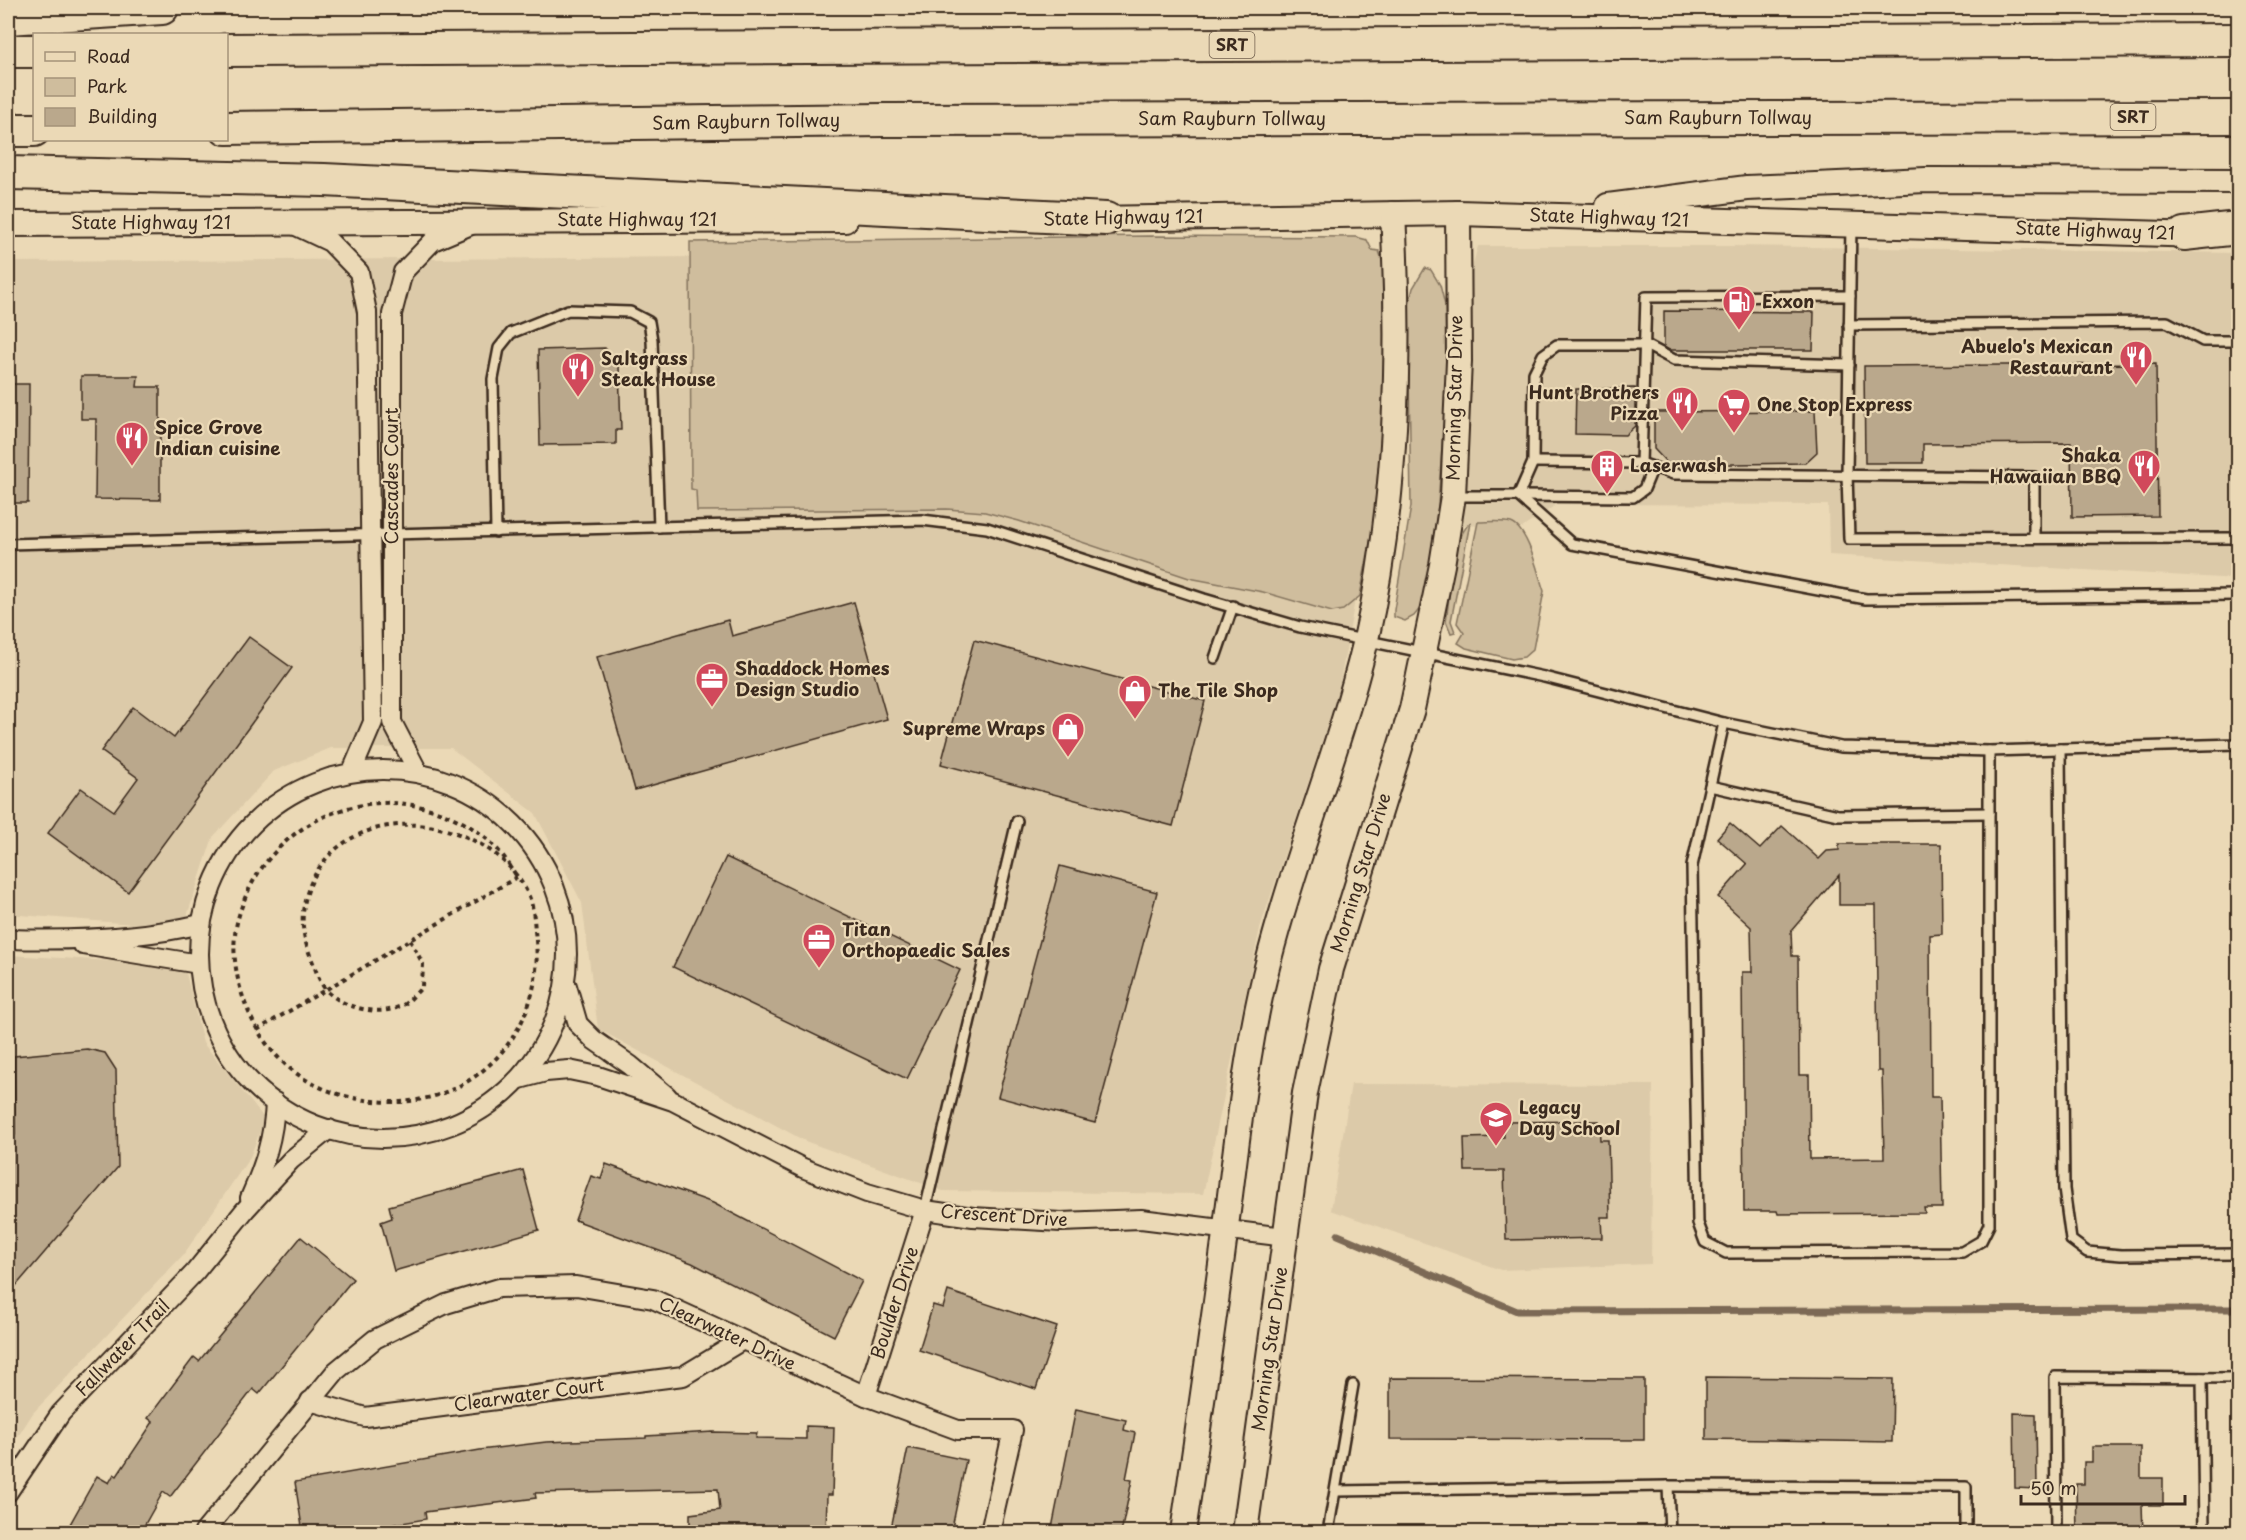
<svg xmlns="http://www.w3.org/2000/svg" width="2246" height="1540" viewBox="0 0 2246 1540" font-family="'Playpen Sans',sans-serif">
<rect width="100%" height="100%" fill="#ebd9b6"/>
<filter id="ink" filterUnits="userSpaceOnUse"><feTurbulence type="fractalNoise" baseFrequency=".0167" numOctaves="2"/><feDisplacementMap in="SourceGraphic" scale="12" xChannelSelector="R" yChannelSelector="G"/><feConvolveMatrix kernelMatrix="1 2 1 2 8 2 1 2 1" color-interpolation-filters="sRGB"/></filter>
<g filter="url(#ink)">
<g fill="#dccaa9">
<path d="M1478 246H1727L2238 253V579L1829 555 1828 505 1557 504 1522 528 1463 525 1472 268Z"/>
<path d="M1370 252 1368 529 1338 693 1260 928 1203 1194 943 1191 805 1141 598 1029 582 903 535 813 451 748H331L274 771 213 837 183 928 8 914V262Z"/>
<path d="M8 955 184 965 203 1043 265 1119 250 1157 184 1254 33 1413 8 1452Z"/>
<path d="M1351 1084 1653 1085 1651 1264 1501 1270 1331 1210Z"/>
</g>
<g fill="#cfbd9d" stroke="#85745e" stroke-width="1.5">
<path d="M1148 236 1356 237 1367 240 1372 250 1379 251 1383 263 1384 406 1373 527 1360 596 1343 610 1332 612 1263 592 1189 578 1019 521 985 512 947 509 697 511 696 490 691 489 690 242Z"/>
<path d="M1425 268 1431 270 1440 285 1445 305 1447 376 1438 505 1426 593 1421 607 1414 616 1405 621 1394 617V610L1411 506 1408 308 1413 288Z"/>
<path d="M1478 522C1488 522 1501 520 1511 523 1527 528 1537 569 1542 585L1544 591 1533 649 1524 657 1512 659 1466 648 1458 643 1464 633 1457 623Z"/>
<path d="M1470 523 1451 621 1455 632 1451 633 1446 621C1450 596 1452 538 1470 523Z"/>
</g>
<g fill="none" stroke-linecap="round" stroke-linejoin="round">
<path stroke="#7b6955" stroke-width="7" d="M1338 1235 1517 1311 2238 1309"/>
</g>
<g fill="#baa88c" stroke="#3b2a1e" stroke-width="1.5" fill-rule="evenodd">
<path d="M1664 311 1814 312 1813 350H1669L1664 347Z"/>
<path d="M605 348 619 366 621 430H616V444L540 445 538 350Z"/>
<path d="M2156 364 2158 516 2072 517 2071 443 1923 444V463H1865L1864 366Z"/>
<path d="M81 376H138L137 387H160V500L95 499 96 419H81Z"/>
<path d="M8 384H29L28 503H8Z"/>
<path d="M1635 388V426L1625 435 1575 434 1576 389Z"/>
<path d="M1815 411 1817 452 1805 463 1669 465 1654 449V412Z"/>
<path d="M854 602 887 719 635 790 597 657 728 620 732 636Z"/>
<path d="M249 637 292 668 128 892 48 833 81 788 114 811 138 778 101 751 133 707 174 738Z"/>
<path d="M974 640 1205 701 1173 826 941 764Z"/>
<path d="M1730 823 1760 849 1782 826 1819 859 1827 851 1839 850V844H1941L1942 934 1930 935 1931 1097H1940L1942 1208H1924L1925 1213 1778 1214 1777 1211H1744L1742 972H1752L1751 927 1718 897 1747 864 1717 838ZM1839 875V905H1876L1878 1071H1882L1884 1158 1810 1159 1809 1075H1799L1798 956H1792L1791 931Z"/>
<path d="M726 857 960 970 907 1079 673 967Z"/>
<path d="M1060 866 1157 892 1095 1123 998 1097Z"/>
<path d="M87 1049 105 1053 116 1070 118 1167 8 1295V1144L15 1135 14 1056Z"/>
<path d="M1599 1121 1600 1140H1608L1610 1217H1601L1602 1238 1506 1240 1504 1171H1465L1464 1138 1504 1137 1503 1122Z"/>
<path d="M606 1164 713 1203 862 1281 834 1336 692 1263 575 1220 591 1176 601 1179Z"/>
<path d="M523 1170 539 1230 394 1271 381 1222 392 1218 389 1206Z"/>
<path d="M301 1237 353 1279 259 1394 253 1389 170 1497 163 1492 140 1533H65L97 1476 109 1483 114 1474 117 1476 153 1422 148 1418 194 1357 199 1361Z"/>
<path d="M948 1291 1057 1327 1036 1389 919 1350 933 1305 943 1308Z"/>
<path d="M1706 1377 1893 1379 1892 1442 1706 1439Z"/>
<path d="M1390 1378 1644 1379V1440L1390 1439Z"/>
<path d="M1076 1409 1126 1420 1124 1430 1135 1433 1126 1479 1132 1480 1121 1533H1051Z"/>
<path d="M2014 1413 2036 1414 2037 1489 2015 1488Z"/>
<path d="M806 1426 834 1427 832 1495H827L826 1533H690V1514L720 1510 718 1489 535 1493 536 1498 425 1512 426 1519 343 1533H303L295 1482 480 1450 546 1442 646 1438V1436L713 1432 757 1433 756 1438 806 1439Z"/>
<path d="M2092 1447H2141V1478H2163V1505H2142L2143 1533H2077L2076 1484H2084V1462H2092Z"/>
<path d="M908 1448 966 1460 951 1533H890Z"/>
</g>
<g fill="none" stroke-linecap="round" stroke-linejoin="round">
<g stroke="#3b2a1e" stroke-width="14">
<g id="lane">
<path d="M1851 225 1847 474 1849 539 2238 538"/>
<path d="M1849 325 2167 322 2203 341H2238"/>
<path d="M1533 462 1641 463 1673 474 2034 477V538"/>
<path d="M1641 463 1646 297 1850 296"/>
<path d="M1453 496H1518L1533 462 1534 373 1543 355 1557 345H1646L1674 360 1849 365"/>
<path d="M1518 496 1572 544 1866 599 2238 595"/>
<path d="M1518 496 1633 497 1644 489 1653 467"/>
<path d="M496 532 493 379 499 348 511 333 568 310 630 312 649 322 652 340 659 527"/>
<path d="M8 544 922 520 987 528 1204 599 1300 627 1544 677 1724 723 1841 747 1989 751 2238 744"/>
<path d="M1215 658 1233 606"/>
<path d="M1724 723 1692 866 1698 1223 1705 1242 1726 1253 1962 1252 1981 1241 1989 1225V751"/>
<path d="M2060 749 2064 1189 2071 1240 2087 1252 2121 1255 2238 1254"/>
<path d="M1710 786 1838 815 1989 813"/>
<path d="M925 1210 1017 821"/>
<path d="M2202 1378 2204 1532"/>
<path d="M1668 1486 1670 1532"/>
<path d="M1336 1491 1668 1486 1966 1487V1532"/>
<path d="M1328 1532 1353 1385"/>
<path d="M2056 1532 2055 1377 2238 1378"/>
</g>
</g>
<g stroke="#3b2a1e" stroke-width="22">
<g id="street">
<path d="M292 224 330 242 359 272 367 312 373 722 352 771"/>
<circle cx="383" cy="954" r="184"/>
<path d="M418 772 392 722V314L403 272 433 241 471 225"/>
<path d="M8 939C72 941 138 939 201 924"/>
<path d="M83 945 199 964"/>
<path d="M567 986 578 1024 594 1040 630 1065 667 1096"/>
<path d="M520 1079 546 1072 569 1070 598 1076 673 1101 803 1168 867 1193 925 1210 973 1217 1061 1222 1141 1219 1285 1237"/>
<path d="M250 1198C264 1166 274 1137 275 1102"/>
<path d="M866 1396 925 1210"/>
<path d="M310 1401 365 1417 683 1376 741 1341"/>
<path d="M8 1492 61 1413 195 1272 245 1210 291 1160 329 1129"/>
<path d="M204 1532 336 1371 375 1339 446 1304 499 1288 576 1286 653 1299 866 1396 958 1430H1013L990 1532"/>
</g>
</g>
<g stroke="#3b2a1e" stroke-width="28">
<g id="secondary">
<path d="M1608 206 1747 188 1926 180 2238 181"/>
<path d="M1090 219 1458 213 2201 235"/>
<path d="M8 224 845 220"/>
<path d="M1183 1532C1198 1430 1213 1328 1226 1226 1238 1137 1246 1047 1269 959 1296 853 1339 751 1365 644 1397 505 1401 356 1393 214"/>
<path d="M1245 1532 1305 1093 1331 969 1412 709 1442 565 1453 496 1459 361 1458 213"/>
</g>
</g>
<g stroke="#3b2a1e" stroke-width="36">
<g id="highway">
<path d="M8 18 162 8"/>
<path d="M226 50 2238 40"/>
<path d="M8 51H34"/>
<path d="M226 128 883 120 2238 117"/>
<path d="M8 130H34"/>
<path d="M8 173 324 180 1106 219"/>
<path d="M2184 234 2238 228"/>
</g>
</g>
<g stroke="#3b2a1e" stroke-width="4" stroke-dasharray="4.5 4.5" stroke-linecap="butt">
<path d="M410 940 423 964 422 987C416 993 408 1003 401 1006 379 1017 345 1008 328 992 320 985 316 970 312 960 301 934 299 912 310 885 347 796 484 812 526 890 533 902 534 917 535 931 539 963 536 992 522 1021 497 1072 447 1103 390 1102 341 1101 296 1084 266 1043 242 1009 226 957 239 915 262 836 343 788 422 807 449 813 478 828 496 848 504 856 511 867 517 877"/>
<path d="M257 1030 517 877"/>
</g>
<use href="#lane" stroke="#ebd9b6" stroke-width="9"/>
<use href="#street" stroke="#ebd9b6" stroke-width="18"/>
<use href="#secondary" stroke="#ebd9b6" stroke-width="24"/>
<use href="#highway" stroke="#ebd9b6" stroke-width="32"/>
</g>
</g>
<defs>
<g id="fuel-pin" transform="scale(1.725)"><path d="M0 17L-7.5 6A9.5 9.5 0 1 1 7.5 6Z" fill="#d1495b" stroke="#ebd9b6"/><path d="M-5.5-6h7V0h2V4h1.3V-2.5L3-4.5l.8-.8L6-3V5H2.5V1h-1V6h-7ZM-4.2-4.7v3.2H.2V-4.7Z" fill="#fff"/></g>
<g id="restaurant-pin" transform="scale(1.725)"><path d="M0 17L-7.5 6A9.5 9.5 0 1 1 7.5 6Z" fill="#d1495b" stroke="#ebd9b6"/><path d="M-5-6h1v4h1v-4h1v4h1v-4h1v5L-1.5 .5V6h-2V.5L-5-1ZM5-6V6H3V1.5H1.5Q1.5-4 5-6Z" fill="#fff"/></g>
<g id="supermarket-pin" transform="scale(1.725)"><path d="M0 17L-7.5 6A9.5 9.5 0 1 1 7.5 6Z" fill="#d1495b" stroke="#ebd9b6"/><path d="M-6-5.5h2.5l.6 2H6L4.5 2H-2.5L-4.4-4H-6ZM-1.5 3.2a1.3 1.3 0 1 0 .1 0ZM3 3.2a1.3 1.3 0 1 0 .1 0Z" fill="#fff"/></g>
<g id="building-pin" transform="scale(1.725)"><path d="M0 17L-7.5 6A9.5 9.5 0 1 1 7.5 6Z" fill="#d1495b" stroke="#ebd9b6"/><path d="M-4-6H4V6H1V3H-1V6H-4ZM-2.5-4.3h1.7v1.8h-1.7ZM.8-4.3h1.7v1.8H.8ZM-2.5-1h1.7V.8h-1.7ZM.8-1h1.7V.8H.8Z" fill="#fff"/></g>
<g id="office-pin" transform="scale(1.725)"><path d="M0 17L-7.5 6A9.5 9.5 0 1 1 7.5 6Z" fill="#d1495b" stroke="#ebd9b6"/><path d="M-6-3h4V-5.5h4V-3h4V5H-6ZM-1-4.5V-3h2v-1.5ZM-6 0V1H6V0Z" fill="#fff"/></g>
<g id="shop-pin" transform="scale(1.725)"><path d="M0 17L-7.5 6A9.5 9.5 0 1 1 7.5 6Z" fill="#d1495b" stroke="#ebd9b6"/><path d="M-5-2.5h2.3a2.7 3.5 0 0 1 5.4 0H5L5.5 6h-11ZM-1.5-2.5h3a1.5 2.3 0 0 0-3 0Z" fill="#fff"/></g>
<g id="school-pin" transform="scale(1.725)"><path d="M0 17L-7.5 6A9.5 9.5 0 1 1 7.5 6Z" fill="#d1495b" stroke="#ebd9b6"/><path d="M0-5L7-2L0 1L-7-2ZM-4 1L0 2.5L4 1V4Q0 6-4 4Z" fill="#fff"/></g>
</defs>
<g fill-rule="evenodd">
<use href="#fuel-pin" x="1739" y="302"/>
<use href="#restaurant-pin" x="2136" y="357"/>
<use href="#restaurant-pin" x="578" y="369"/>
<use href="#restaurant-pin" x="1682" y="403"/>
<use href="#supermarket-pin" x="1734" y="405"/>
<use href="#restaurant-pin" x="132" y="438"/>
<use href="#building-pin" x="1607" y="466"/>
<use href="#restaurant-pin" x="2144" y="466"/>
<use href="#office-pin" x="712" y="679"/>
<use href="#shop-pin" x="1135" y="691"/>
<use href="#shop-pin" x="1068" y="729"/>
<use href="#office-pin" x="819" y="940"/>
<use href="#school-pin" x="1496" y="1118"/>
</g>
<g text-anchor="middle" stroke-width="4.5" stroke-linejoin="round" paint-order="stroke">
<g fill="#ebd9b6" stroke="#705e4c" stroke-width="1.5">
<rect x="1209.5" y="32" width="45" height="26" rx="4.5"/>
<rect x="2110.5" y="104" width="45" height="26" rx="4.5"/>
</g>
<g font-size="16" font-weight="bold" fill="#3b2a1e">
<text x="1232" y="51">SRT</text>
<text x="2133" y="123">SRT</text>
</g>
<g font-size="18" fill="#3b2a1e" stroke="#ebd9b6">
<text x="1718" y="124">Sam Rayburn Tollway</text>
<text x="1232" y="125">Sam Rayburn Tollway</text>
<text transform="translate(746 122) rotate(-1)" y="6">Sam Rayburn Tollway</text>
<text transform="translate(1123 218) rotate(-1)" y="6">State Highway 121</text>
<text transform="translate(1609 218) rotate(2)" y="6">State Highway 121</text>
<text x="637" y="226">State Highway 121</text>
<text x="151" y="229">State Highway 121</text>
<text transform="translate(2095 231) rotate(2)" y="6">State Highway 121</text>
<text transform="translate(1455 398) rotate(-89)" y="6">Morning Star Drive</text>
<text transform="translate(392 476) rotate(-90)" y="6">Cascades Court</text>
<text transform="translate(1361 873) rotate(-73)" y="6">Morning Star Drive</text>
<text transform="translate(1004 1216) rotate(4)" y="6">Crescent Drive</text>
<text transform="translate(895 1303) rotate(-72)" y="6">Boulder Drive</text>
<text transform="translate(727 1334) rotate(25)" y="6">Clearwater Drive</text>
<text transform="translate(123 1348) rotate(-46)" y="6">Fallwater Trail</text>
<text transform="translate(1270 1349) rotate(-82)" y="6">Morning Star Drive</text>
<text transform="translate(529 1395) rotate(-8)" y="6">Clearwater Court</text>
</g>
<g font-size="18" font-weight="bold" fill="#3b2a1e" stroke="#ebd9b6" text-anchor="start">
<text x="1762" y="308">Exxon</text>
<text x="2113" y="353" text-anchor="end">Abuelo's Mexican<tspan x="2113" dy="21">Restaurant</tspan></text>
<text x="601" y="365">Saltgrass<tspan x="601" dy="21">Steak House</tspan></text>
<text x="1659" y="399" text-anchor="end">Hunt Brothers<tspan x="1659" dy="21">Pizza</tspan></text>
<text x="1757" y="411">One Stop Express</text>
<text x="155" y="434">Spice Grove<tspan x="155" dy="21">Indian cuisine</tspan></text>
<text x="2121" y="462" text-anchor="end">Shaka<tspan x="2121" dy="21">Hawaiian BBQ</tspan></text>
<text x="1630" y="472">Laserwash</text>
<text x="735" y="675">Shaddock Homes<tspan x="735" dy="21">Design Studio</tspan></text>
<text x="1158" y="697">The Tile Shop</text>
<text x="1045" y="735" text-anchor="end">Supreme Wraps</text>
<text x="842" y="936">Titan<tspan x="842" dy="21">Orthopaedic Sales</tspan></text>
<text x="1519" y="1114">Legacy<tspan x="1519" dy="21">Day School</tspan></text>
</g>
</g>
<rect width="2246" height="1540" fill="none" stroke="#ebd9b6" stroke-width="30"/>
<rect x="15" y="15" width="2216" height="1510" fill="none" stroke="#3b2a1e" stroke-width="2" filter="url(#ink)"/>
<rect x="33" y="33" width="195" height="108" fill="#ebd9b6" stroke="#a59379" stroke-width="1.5"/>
<rect x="45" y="52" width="30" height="9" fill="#ebd9b6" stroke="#a59379" stroke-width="1.5"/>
<text x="87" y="63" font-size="18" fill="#3b2a1e">Road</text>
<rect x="45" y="78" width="30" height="18" fill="#cfbd9d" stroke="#a59379" stroke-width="1.5"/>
<text x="87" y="93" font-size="18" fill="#3b2a1e">Park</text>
<rect x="45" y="108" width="30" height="18" fill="#baa88c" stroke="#a59379" stroke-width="1.5"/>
<text x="87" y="123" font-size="18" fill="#3b2a1e">Building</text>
<path d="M2021 1495v9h164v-9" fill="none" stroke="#3b2a1e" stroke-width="3"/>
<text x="2030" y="1495" font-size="18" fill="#3b2a1e" stroke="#ebd9b6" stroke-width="4.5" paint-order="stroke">50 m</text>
</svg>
